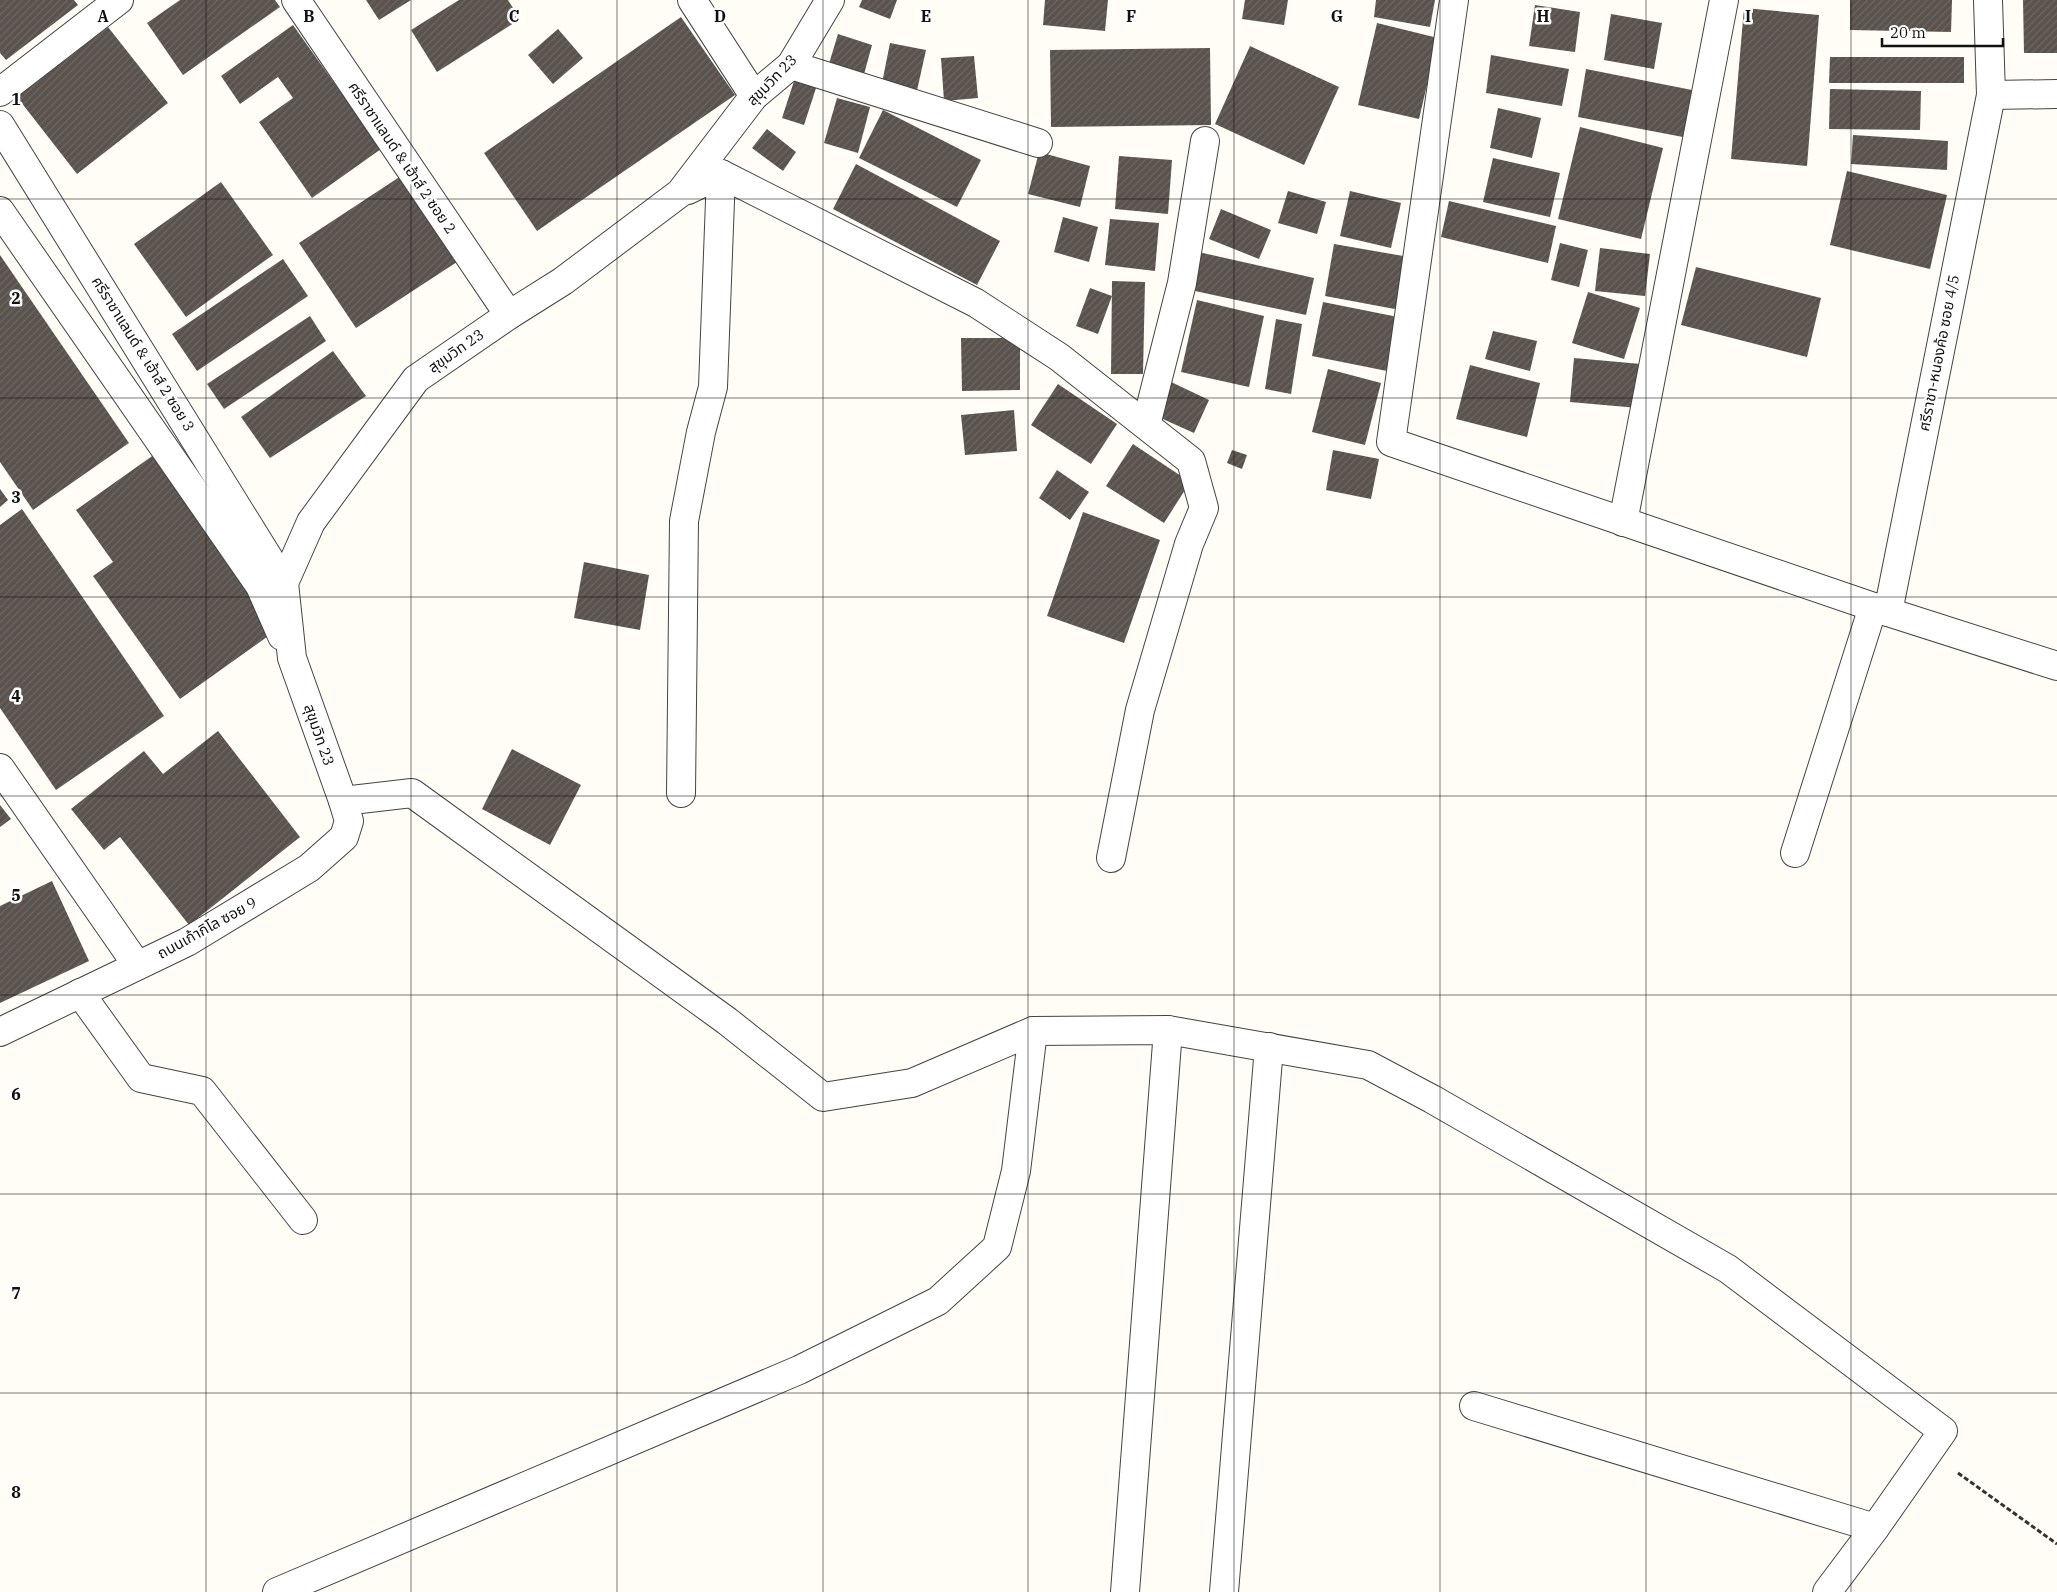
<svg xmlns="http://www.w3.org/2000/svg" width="2057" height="1592" viewBox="0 0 2057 1592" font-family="'IBM Plex Serif','Noto Sans Thai',serif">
<defs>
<pattern id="building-hatch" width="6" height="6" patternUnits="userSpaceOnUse" patternTransform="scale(1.25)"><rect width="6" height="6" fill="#5a524d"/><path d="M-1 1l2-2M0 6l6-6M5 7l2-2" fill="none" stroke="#6d6662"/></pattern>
</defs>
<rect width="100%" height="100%" fill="#fffdf5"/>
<g fill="url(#building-hatch)">
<path d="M0 0H74L78 5 6 60 0 53Z"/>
<path d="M180 0H275L280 7 183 75 147 23Z"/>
<path d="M366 0H411L379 20Z"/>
<path d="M459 0H508L520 19 437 72 411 30Z"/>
<path d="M862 0H897L890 19 859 7Z"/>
<path d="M1045 0H1108L1105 31 1043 25Z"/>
<path d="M1245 0H1288L1284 25 1242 19Z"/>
<path d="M1376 0H1435L1430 27 1374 17Z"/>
<path d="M1850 0H1952L1951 32 1850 30Z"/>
<path d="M2023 0H2057V53H2024Z"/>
<path d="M1535 5 1580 12 1575 52 1529 46Z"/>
<path d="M1744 8 1819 15 1807 166 1731 159Z"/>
<path d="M1611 14 1662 23 1654 69 1604 60Z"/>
<path d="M681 17 735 95 537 231 484 153Z"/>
<path d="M1377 23 1438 38 1419 119 1358 105Z"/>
<path d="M293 25 381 149 312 198 259 122 293 98 278 77 240 104 221 76Z"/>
<path d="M108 27 168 103 77 174 17 97Z"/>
<path d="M558 29 583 58 553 84 528 55Z"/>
<path d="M838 34 872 45 863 78 828 67Z"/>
<path d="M890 43 926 50 916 95 881 88Z"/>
<path d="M1250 46 1339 87 1304 165 1215 124Z"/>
<path d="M1210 48 1211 125 1051 127 1050 50Z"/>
<path d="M1491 55 1569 69 1562 106 1486 93Z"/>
<path d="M974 56 978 98 944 101 941 58Z"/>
<path d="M1830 57H1964V83H1829Z"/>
<path d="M1586 69 1692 90 1683 137 1578 117Z"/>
<path d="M795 78 817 85 804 125 782 118Z"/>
<path d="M1830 89 1921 91 1920 130 1829 129Z"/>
<path d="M837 98 870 107 858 153 824 143Z"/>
<path d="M1498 108 1541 118 1532 158 1490 148Z"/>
<path d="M883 110 981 160 957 207 859 158Z"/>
<path d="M1580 127 1663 148 1641 239 1558 219Z"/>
<path d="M767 129 796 152 783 171 752 148Z"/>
<path d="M1853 135 1948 141 1947 170 1851 164Z"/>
<path d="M1039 152 1090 166 1080 207 1028 194Z"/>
<path d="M1119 156 1172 160 1168 214 1115 209Z"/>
<path d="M1493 158 1560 173 1550 217 1483 202Z"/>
<path d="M856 164 1000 241 977 285 833 209Z"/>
<path d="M1847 171 1947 195 1930 269 1830 245Z"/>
<path d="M404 174 460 260 356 328 299 243Z"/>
<path d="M221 182 273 255 186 317 134 244Z"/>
<path d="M1288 191 1326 202 1317 234 1278 223Z"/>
<path d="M1350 191 1401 203 1391 248 1340 236Z"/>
<path d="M1449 201 1556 226 1548 263 1441 237Z"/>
<path d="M1221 209 1271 230 1259 259 1209 239Z"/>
<path d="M1063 217 1098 227 1089 262 1054 252Z"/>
<path d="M1110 219 1159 223 1155 271 1105 265Z"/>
<path d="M1560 243 1588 250 1579 287 1551 280Z"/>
<path d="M1334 244 1409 257 1400 310 1325 296Z"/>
<path d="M1600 248 1650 254 1645 296 1595 291Z"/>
<path d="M1194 251 1314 278 1306 315 1186 289Z"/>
<path d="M0 255 129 443 33 510 0 462Z"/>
<path d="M283 259 308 296 197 371 172 334Z"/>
<path d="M1696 267 1821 298 1807 357 1681 325Z"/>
<path d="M1112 281 1145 282 1143 374H1111Z"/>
<path d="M1090 288 1112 296 1098 334 1076 326Z"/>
<path d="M1588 292 1640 308 1624 359 1572 343Z"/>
<path d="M1197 300 1264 316 1249 387 1181 372Z"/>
<path d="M1323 302 1398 317 1387 371 1312 356Z"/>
<path d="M310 316 326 341 224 409 207 384Z"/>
<path d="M1276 319 1302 324 1291 394 1265 389Z"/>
<path d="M1493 331 1537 341 1530 371 1485 359Z"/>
<path d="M961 338H1020V390L962 391Z"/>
<path d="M333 351 366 396 270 458 241 417Z"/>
<path d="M1574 358 1641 364 1638 408 1570 402Z"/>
<path d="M1470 365 1540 383 1527 437 1456 419Z"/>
<path d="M1328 369 1381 383 1365 445 1312 432Z"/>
<path d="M1169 381 1209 400 1194 433 1154 415Z"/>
<path d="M1058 384 1117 424 1091 464 1031 425Z"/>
<path d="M1014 410 1017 451 965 455 961 415Z"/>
<path d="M1133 444 1190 482 1164 523 1106 486Z"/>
<path d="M1232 450 1247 455 1242 469 1227 463Z"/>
<path d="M1333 450 1379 459 1371 499 1326 490Z"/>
<path d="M155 454 278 629 180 699 93 576 113 562 76 510Z"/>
<path d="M1057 470 1089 492 1070 520 1039 498Z"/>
<path d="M0 489 8 500 0 507Z"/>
<path d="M22 509 164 716 56 790 0 708V525Z"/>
<path d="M1083 512 1160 540 1124 643 1047 616Z"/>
<path d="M584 562 649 575 640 630 574 618Z"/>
<path d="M218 731 300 837 189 925 120 837 104 850 71 809 144 751 163 774Z"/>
<path d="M512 749 581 785 550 845 482 809Z"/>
<path d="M0 805 11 819 0 827Z"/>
<path d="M52 881 89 961 0 1003V906Z"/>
</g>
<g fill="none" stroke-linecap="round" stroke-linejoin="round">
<g stroke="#444" stroke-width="30">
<g id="minor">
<path d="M296 0 509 315"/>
<path d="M692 0 754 96"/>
<path d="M1454 0 1391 442 1888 612 2057 666"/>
<path d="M791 65 1038 143"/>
<path d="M0 92 119 0"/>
<path d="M1991 95 2057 94"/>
<path d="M0 125 284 583"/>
<path d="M688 190 721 174 976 303 1059 357 1191 461 1204 508 1189 544 1140 710 1111 858"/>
<path d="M0 211 260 586 282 636"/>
<path d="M1146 425 1182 283 1205 141"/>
<path d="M1623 522 1724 0"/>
<path d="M1888 612 1991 95 1988 0"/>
<path d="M0 768 137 965"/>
<path d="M681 793 684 521 701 432 713 387 721 174"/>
<path d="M343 801 412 793 727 1021 823 1097 912 1083 1033 1031 1168 1030 1368 1065 1432 1099 1728 1269 1943 1431 1875 1528 1827 1592"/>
<path d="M1795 853 1873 607"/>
<path d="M80 993 141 1078 202 1091 303 1220"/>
<path d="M0 1032 187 942 309 868 344 837 349 821 343 801 292 658 284 583 311 522 416 379 509 315 563 281 680 193 754 96 791 65 830 0"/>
<path d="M1474 1406 1875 1528"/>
<path d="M277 1592 799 1370 938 1301 997 1247 1016 1171 1033 1031"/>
<path d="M1125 1592 1168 1030"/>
<path d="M1224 1592 1269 1047"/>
</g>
</g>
<path stroke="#333" stroke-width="3" stroke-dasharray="5 2.5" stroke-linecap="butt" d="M1958 1473 2057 1544"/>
<use href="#minor" stroke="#fff" stroke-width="28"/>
</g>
<path fill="none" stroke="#111" stroke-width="1" stroke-opacity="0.55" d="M206 0V1592M411 0V1592M617 0V1592M823 0V1592M1028 0V1592M1234 0V1592M1440 0V1592M1646 0V1592M1851 0V1592M0 199H2057M0 398H2057M0 597H2057M0 796H2057M0 995H2057M0 1194H2057M0 1393H2057"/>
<g text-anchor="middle" stroke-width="5" stroke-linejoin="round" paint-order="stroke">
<g font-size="15" fill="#111" stroke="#fff">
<text transform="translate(772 80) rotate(-46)" y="5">สุขุมวิท 23</text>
<text transform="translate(402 158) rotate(56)" y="5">ศรีราชาแลนด์ &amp; เฮ้าส์ 2 ซอย 2</text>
<text transform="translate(456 351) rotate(-35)" y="5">สุขุมวิท 23</text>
<text transform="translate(1939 353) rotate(-79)" y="5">ศรีราชา-หนองค้อ ซอย 4/5</text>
<text transform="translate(143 354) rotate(58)" y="5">ศรีราชาแลนด์ &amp; เฮ้าส์ 2 ซอย 3</text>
<text transform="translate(319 735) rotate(71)" y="5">สุขุมวิท 23</text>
<text transform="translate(207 928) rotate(-29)" y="5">ถนนเก้ากิโล ซอย 9</text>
</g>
</g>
<g font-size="16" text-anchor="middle" font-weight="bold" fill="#111" stroke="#fff" stroke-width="5" stroke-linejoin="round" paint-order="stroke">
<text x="103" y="22">A</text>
<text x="309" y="22">B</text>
<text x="514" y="22">C</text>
<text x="720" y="22">D</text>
<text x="926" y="22">E</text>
<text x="1131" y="22">F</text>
<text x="1337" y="22">G</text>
<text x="1543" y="22">H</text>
<text x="1748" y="22">I</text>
<text x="16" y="105">1</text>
<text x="16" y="304">2</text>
<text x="16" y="503">3</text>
<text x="16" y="702">4</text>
<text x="16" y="901">5</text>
<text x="16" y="1100">6</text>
<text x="16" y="1299">7</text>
<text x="16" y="1498">8</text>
</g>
<path d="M1882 38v8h121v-8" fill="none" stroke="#111111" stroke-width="2.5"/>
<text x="1890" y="38" font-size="15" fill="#111111" stroke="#ffffff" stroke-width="4" paint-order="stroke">20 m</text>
</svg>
